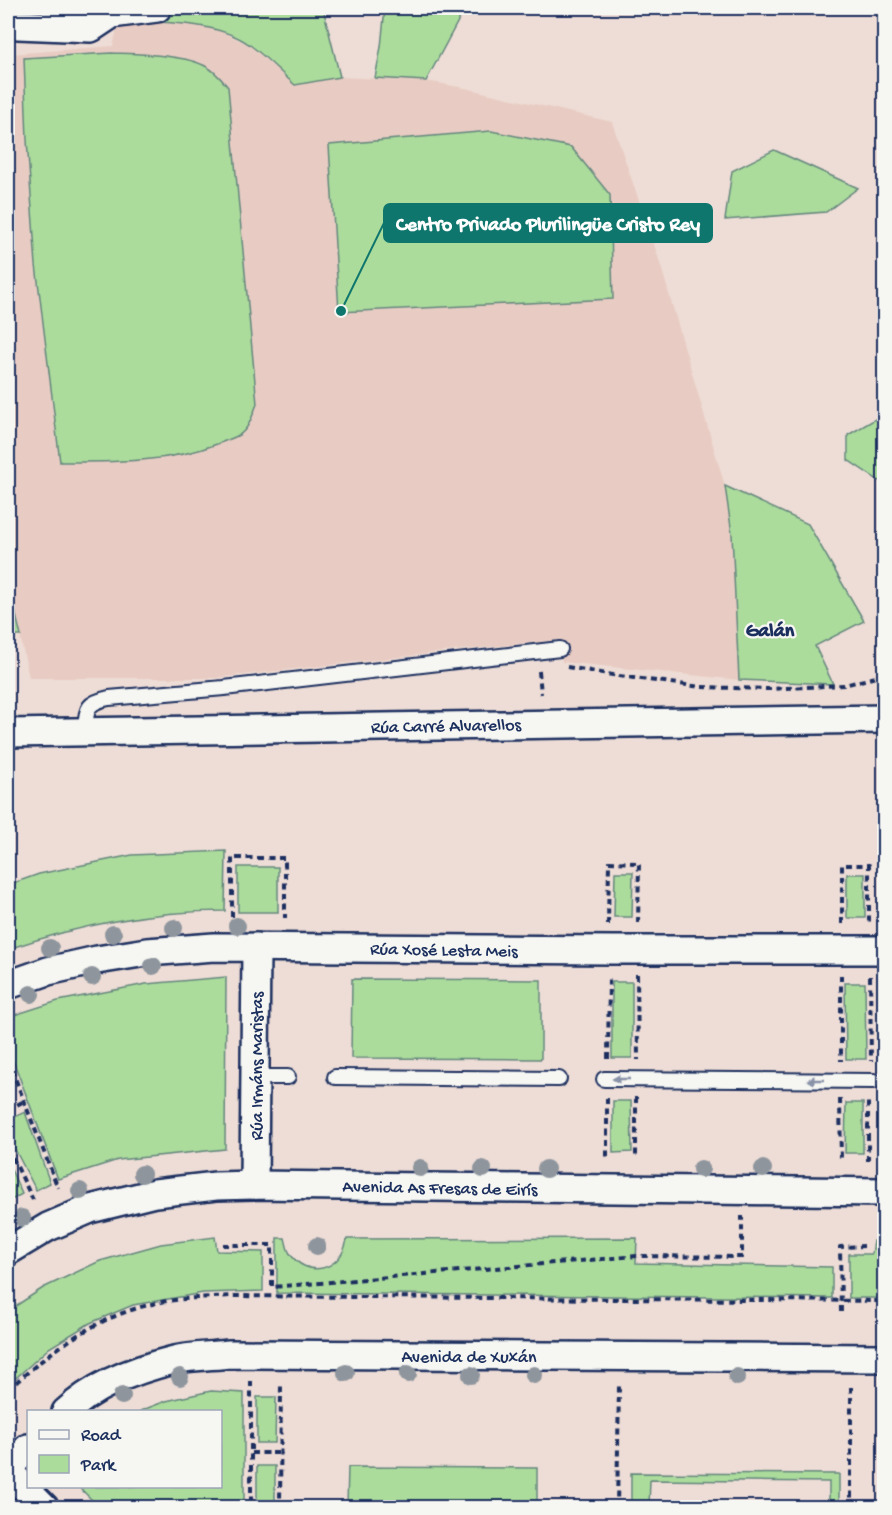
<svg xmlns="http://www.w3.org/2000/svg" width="892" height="1515" viewBox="0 0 892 1515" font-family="'Gochi Hand',sans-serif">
<rect width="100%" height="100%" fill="#eeddd6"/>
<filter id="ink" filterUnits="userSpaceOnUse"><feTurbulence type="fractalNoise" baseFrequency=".0167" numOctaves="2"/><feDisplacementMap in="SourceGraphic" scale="12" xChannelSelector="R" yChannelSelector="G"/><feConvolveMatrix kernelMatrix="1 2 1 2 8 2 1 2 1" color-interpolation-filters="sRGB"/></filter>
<g filter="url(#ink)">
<path fill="#e8ccc3" d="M119 20 176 23 216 29 248 44 295 85 340 77 426 81 465 88 612 122 658 256 725 486 732 534 739 680 562 662 559 640 462 650 216 678H29L8 579V56L10 54 113 46Z"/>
<g fill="#acdc9c" stroke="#64867d" stroke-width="1.5">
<path d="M171 8H323L340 77 295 85C280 72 266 57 250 45 218 21 158 22 119 20Z"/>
<path d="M385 8H465L426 81 375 78 381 47Z"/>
<path d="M112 53C137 54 186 54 207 67 215 71 222 80 228 87L257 404C253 414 249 429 239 435 232 439 224 441 217 444 168 463 113 462 60 462L36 265 27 140 24 58Z"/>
<path d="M491 131 571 147 610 195 613 299 339 312 329 145Z"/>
<path d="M774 150 858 188 826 212 725 220 732 171Z"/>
<path d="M884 414V484L848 460V435Z"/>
<path d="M725 486 808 524 864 621 815 646 833 684 739 680 732 534Z"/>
<path d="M8 582 21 636H8Z"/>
<path d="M226 851 225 911C149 911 80 925 8 949V885L39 874 132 855Z"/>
<rect x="238" y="867" width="40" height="45"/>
<path d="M615 872H633L632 917H614Z"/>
<rect x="847" y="874" width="18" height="44"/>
<path d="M226 977 225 1149 118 1160 58 1179 8 1047V1017L58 1001 146 984Z"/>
<path d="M352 979 541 980V1059L351 1058Z"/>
<rect x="612" y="982" width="20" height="76"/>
<path d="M845 983H865L866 1059H846Z"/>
<path d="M613 1101H631L632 1152 613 1153Z"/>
<path d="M846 1103H863V1153H845Z"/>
<path d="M25 1112 50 1183 36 1190 8 1136V1120Z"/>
<path d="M8 1163 22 1194 8 1202Z"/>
<path d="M215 1237 217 1251 263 1252V1291L203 1293 133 1305 90 1323 49 1348 8 1385V1311L43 1288 100 1261 161 1244Z"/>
<path d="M277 1238H285C286 1242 287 1248 289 1252 306 1280 342 1271 347 1239L637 1238 636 1263 832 1267V1298L277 1293Z"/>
<path d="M874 1241H884V1298H849V1254H872Z"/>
<path d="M211 1391 244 1393V1507H99L79 1487 220 1486V1412L140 1411 166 1401Z"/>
<path d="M257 1397H276L275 1443H257Z"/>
<rect x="257" y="1466" width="18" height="41"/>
<path d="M348 1467 537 1468V1507H347Z"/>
<path d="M631 1473 839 1474V1507H829V1482L650 1480 649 1507H631Z"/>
</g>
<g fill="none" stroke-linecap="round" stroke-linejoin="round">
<g stroke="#1b2f5e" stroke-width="18">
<g id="lane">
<path d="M85 731C87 709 85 703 109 698L224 688 560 649"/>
<path d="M255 1077H288"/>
<path d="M335 1077 559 1079"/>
<path d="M604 1079 874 1081"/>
</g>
</g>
<g stroke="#1b2f5e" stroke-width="32">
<g id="street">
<path d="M18 25 91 28 112 14 157 8"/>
<path d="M8 733 884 719"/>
<path d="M8 985 48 971 97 960 147 952 214 947 614 950H884"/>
<path d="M254 1185 256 947"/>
<path d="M8 1251 48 1227 90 1209 155 1193 216 1186 254 1185 884 1192"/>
<path d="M66 1412C95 1384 137 1369 174 1360 192 1356 212 1356 230 1354L884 1358"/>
<path d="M8 1468 28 1448"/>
<path d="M8 1471 45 1508"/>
</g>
</g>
<g stroke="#1b2f5e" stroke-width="4" stroke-dasharray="6 4.5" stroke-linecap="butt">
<path d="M637 11V8"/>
<path d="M567 667 619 676 701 687 769 689 844 685 884 675"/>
<path d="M539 671 541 694"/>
<path d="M232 917V858H285V918"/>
<path d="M842 924V865H869V924"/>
<path d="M608 925 609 862 639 863 638 924"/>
<path d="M637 974 638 1060"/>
<path d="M841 975V1061"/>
<path d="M870 976 871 1061"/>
<path d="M608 1059 609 977"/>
<path d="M8 1060 58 1188"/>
<path d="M636 1097V1159"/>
<path d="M607 1098V1159"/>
<path d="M840 1099 841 1161"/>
<path d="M8 1110 24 1101"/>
<path d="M8 1148 33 1200"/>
<path d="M868 1161V1101"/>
<path d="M223 1245H272V1287L637 1256 742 1257V1216"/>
<path d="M841 1312 840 1247 864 1246"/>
<path d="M251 1381V1508"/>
<path d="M8 1390C55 1346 103 1312 167 1301 189 1298 211 1297 232 1296L884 1301"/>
<path d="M251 1453H280"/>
<path d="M280 1508 281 1382"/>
<path d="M617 1508 619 1386"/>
<path d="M851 1508V1387"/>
</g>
<use href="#lane" stroke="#f6f6f2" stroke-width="14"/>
<use href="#street" stroke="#f6f6f2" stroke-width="27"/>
</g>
<g fill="#8e959d">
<circle cx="237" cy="926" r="9"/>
<circle cx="174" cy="928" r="9"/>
<circle cx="113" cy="934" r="9"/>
<circle cx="50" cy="948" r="9"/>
<circle cx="153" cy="966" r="9"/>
<circle cx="92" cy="977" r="9"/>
<circle cx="31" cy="994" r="9"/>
<circle cx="420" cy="1168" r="9"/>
<circle cx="483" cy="1169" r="9"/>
<circle cx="546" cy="1169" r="9"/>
<circle cx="701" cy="1169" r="9"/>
<circle cx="763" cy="1169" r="9"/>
<circle cx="142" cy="1174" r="9"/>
<circle cx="80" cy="1191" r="9"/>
<circle cx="22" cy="1218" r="9"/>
<circle cx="317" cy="1246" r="9"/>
<circle cx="346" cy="1373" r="9"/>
<circle cx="408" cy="1374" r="9"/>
<circle cx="471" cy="1375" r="9"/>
<circle cx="534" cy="1375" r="9"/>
<circle cx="180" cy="1377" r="9"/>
<circle cx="737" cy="1377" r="9"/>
<circle cx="122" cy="1396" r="9"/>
</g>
<defs><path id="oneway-solid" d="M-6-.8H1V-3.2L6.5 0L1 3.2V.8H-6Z" transform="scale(1.5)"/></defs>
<g fill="#8892a8">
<use href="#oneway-solid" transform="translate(621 1079) rotate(180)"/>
<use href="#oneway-solid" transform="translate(816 1080) rotate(-180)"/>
</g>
</g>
<g text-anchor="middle" stroke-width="4.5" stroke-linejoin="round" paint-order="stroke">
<g font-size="18" fill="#1b2f5e" stroke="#f6f6f2">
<text transform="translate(446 725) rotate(-1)" y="6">Rúa Carré Alvarellos</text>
<text transform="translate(444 949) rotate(1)" y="6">Rúa Xosé Lesta Meis</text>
<text transform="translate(256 1066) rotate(-90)" y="6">Rúa Irmáns Maristas</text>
<text transform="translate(440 1187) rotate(1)" y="6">Avenida As Fresas de Eirís</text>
<text x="469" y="1362">Avenida de Xuxán</text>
</g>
<g font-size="20" font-weight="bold" fill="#1b2f5e" stroke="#f6f6f2">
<text x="770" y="636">Galán</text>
</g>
</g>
<path fill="none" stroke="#0f766e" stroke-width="2" d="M341 311L384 223"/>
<circle fill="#0f766e" stroke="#f6f6f2" stroke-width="2" cx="341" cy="311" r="6"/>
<rect fill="#0f766e" stroke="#0f766e" stroke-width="2" x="384" y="204" width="328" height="38" rx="6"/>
<g font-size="20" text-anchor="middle" font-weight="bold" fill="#fff">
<text x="548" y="230">Centro Privado Plurilingüe Cristo Rey</text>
</g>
<rect width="892" height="1515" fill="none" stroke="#f6f6f2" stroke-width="30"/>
<rect x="15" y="15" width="862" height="1485" fill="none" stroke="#1b2f5e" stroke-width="2" filter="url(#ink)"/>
<rect x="27" y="1410" width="195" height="78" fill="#f6f6f2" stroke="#9ea6b7" stroke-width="1.5"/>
<rect x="39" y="1430" width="30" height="9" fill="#f6f6f2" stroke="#9ea6b7" stroke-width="1.5"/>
<text x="81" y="1440" font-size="18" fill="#1b2f5e">Road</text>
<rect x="39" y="1455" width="30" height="18" fill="#acdc9c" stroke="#9ea6b7" stroke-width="1.5"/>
<text x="81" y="1470" font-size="18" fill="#1b2f5e">Park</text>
</svg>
